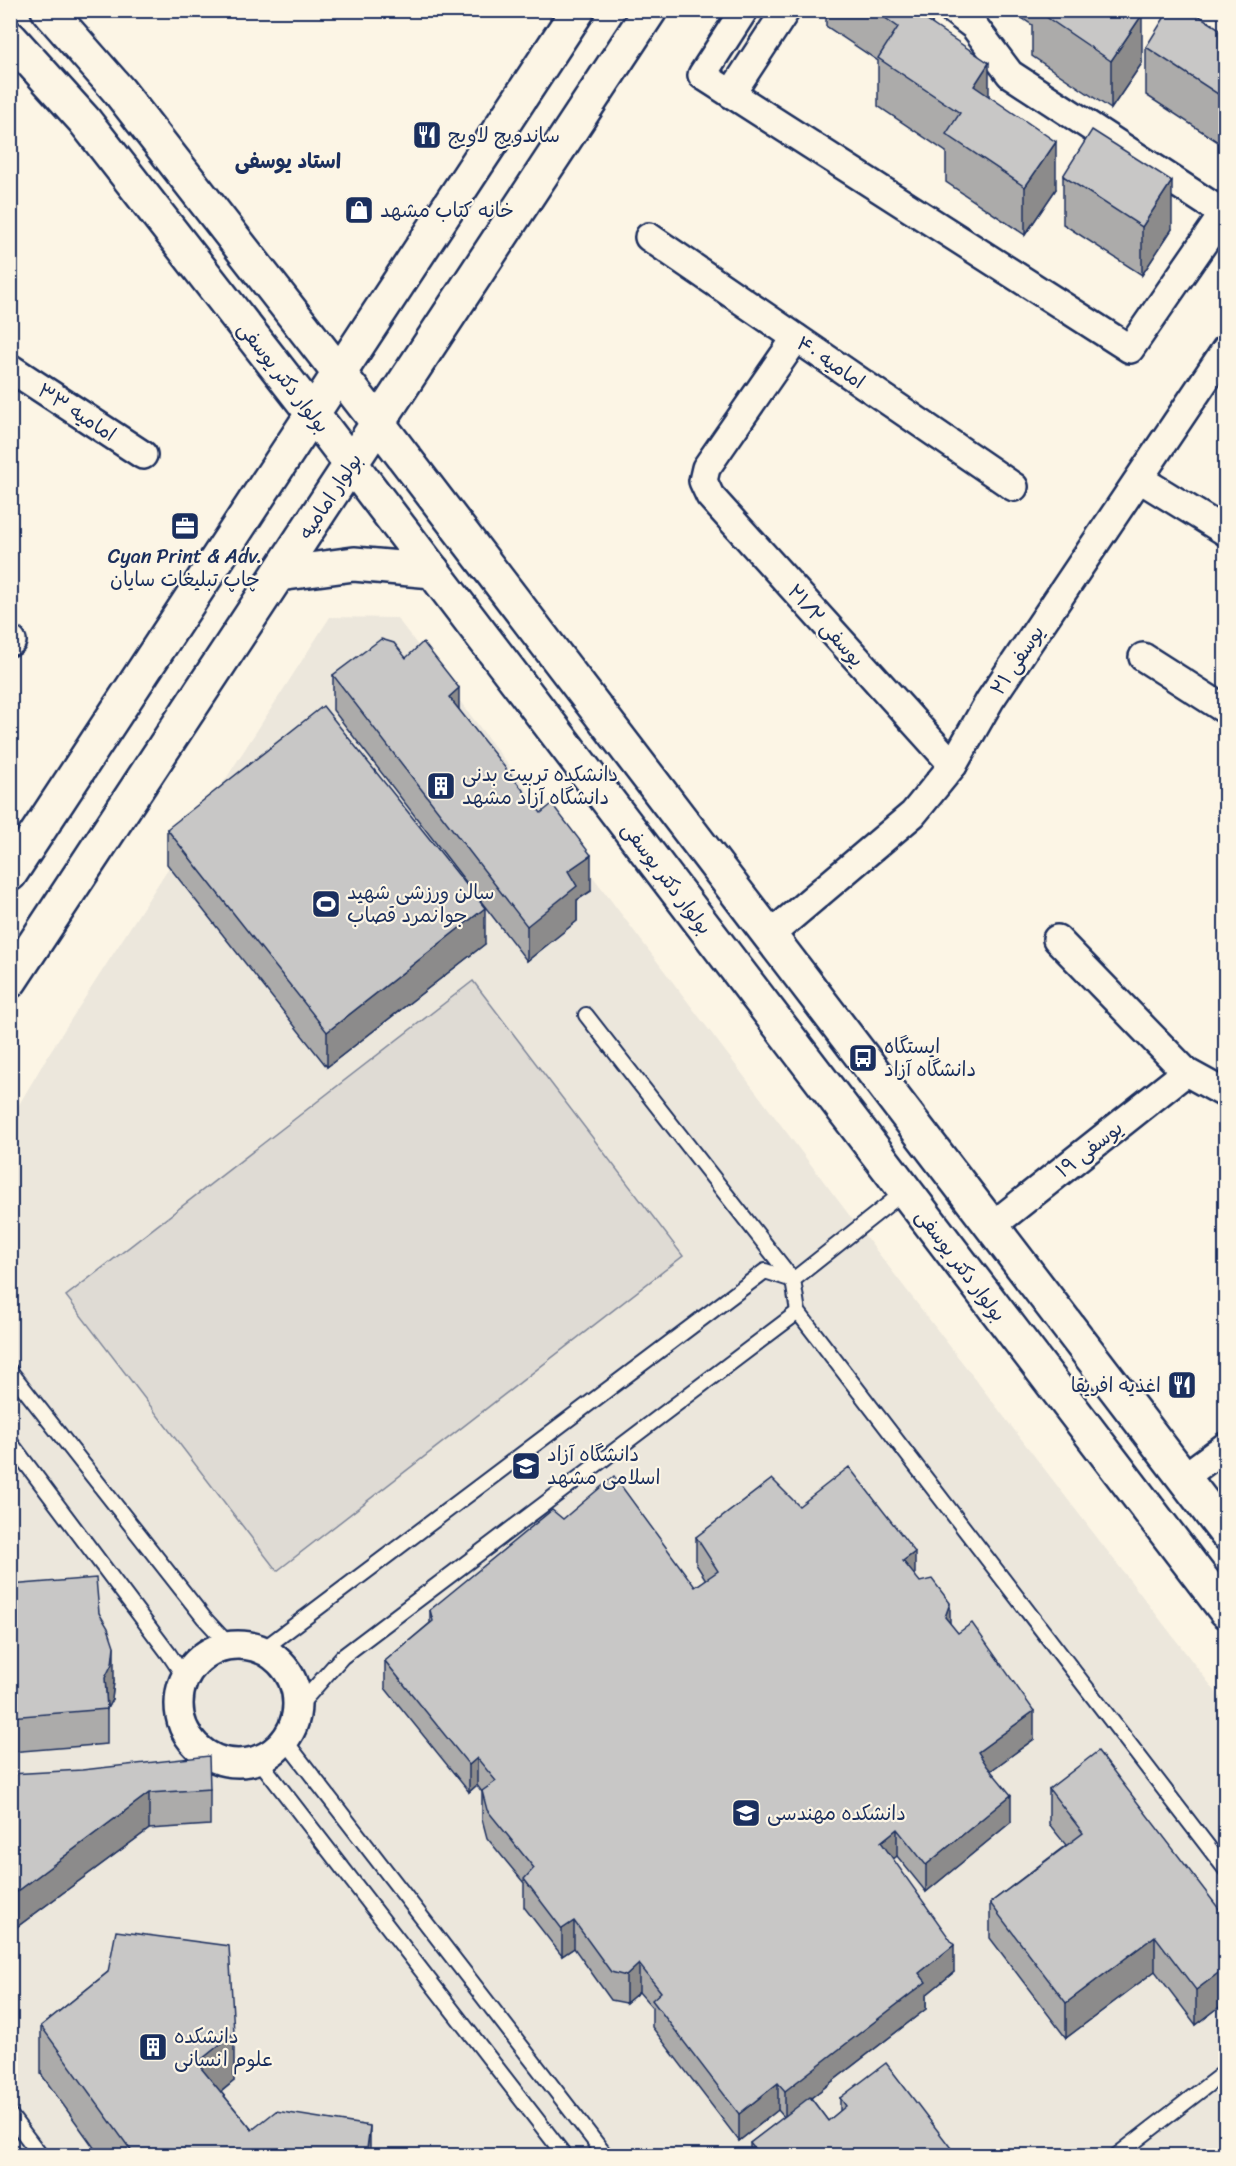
<svg xmlns="http://www.w3.org/2000/svg" width="1236" height="2166" viewBox="0 0 1236 2166" font-family="Sriracha,'Playpen Sans Arabic',sans-serif">
<rect width="100%" height="100%" fill="#fcf5e5"/>
<filter id="ink" filterUnits="userSpaceOnUse"><feTurbulence type="fractalNoise" baseFrequency=".0167" numOctaves="2"/><feDisplacementMap in="SourceGraphic" scale="12" xChannelSelector="R" yChannelSelector="G"/><feConvolveMatrix kernelMatrix="1 2 1 2 8 2 1 2 1" color-interpolation-filters="sRGB"/></filter>
<g filter="url(#ink)">
<path fill="#ece7dc" d="M330 617 397 618 859 1228 1225 1704V2155L11 2156V1118L50 1052Z"/>
<path fill="#dfdbd4" stroke="#7d8599" stroke-width="1.5" d="M473 981 683 1256 277 1571 66 1296Z"/>
<g fill="none" stroke-linecap="round" stroke-linejoin="round">
<g stroke="#1b2f5e" stroke-width="18">
<g id="lane">
<path d="M586 1015 793 1280 798 1312 1226 1870"/>
<path d="M793 1280 905 1191"/>
<path d="M10 1371 204 1618 229 1645"/>
<path d="M10 1442 169 1654 185 1678"/>
<path d="M262 1650 765 1271 793 1280"/>
<path d="M297 1708 342 1657 798 1312"/>
<path d="M287 1737V1743L606 2156"/>
<path d="M232 1762 262 1764 565 2156"/>
<path d="M10 2115 41 2156"/>
<path d="M1116 2156 1226 2071"/>
</g>
</g>
<g stroke="#1b2f5e" stroke-width="32">
<g id="street">
<path d="M744 10 702 75 1130 349 1226 210"/>
<path d="M953 10 974 26 1010 74 1223 213"/>
<path d="M1195 10 1226 31"/>
<path d="M731 94 786 10"/>
<path d="M649 237 1014 487"/>
<path d="M796 338 706 468 703 481 710 496 953 765"/>
<path d="M10 368 143 455"/>
<path d="M1140 479 1226 532"/>
<path d="M10 640 12 641"/>
<path d="M1143 657 1226 710"/>
<path d="M770 935 913 814 953 765 990 700 1226 349"/>
<path d="M1057 939 1186 1072 1226 1094"/>
<path d="M992 1226 1186 1072"/>
<path d="M1183 1478 1226 1446"/>
<circle cx="238" cy="1704" r="59"/>
</g>
</g>
<g stroke="#1b2f5e" stroke-width="38">
<g id="secondary">
<path d="M48 10 119 91 378 423 1226 1533"/>
<path d="M10 38 84 120 313 414 1226 1611"/>
</g>
</g>
<g stroke="#1b2f5e" stroke-width="38">
<g id="primary">
<path d="M279 574 354 564 433 571"/>
<path d="M10 874 578 10"/>
<path d="M10 981 650 10"/>
</g>
</g>
<use href="#lane" stroke="#fcf5e5" stroke-width="14"/>
<use href="#street" stroke="#fcf5e5" stroke-width="27"/>
<use href="#secondary" stroke="#fcf5e5" stroke-width="33"/>
<use href="#primary" stroke="#fcf5e5" stroke-width="33"/>
</g>
<g fill="#acabaa" stroke="#1b2f5e" stroke-width="1.5">
<path d="M826 10H932V24L989 96 1056 189 1025 235 946 182V152L878 106V61L826 26Z"/>
<path d="M1010 10H1135L1142 63 1111 109 1032 56V25Z"/>
<path d="M1226 33 1224 146 1146 95V47Z"/>
<path d="M1063 176 1172 229 1142 275 1063 224Z"/>
<path d="M406 658 459 710 591 891 577 900V921L527 961 333 710V675Z"/>
<path d="M167 829 485 944 327 1067 167 864Z"/>
<path d="M799 1506 915 1576 1034 1739 990 1771 1011 1822 926 1892 897 1856 893 1859 954 1972 926 1995V2009L811 2098 828 2121 840 2111V2098L957 2156H750V2143L784 2117 778 2110 739 2141 652 2027V2007L639 1992 626 2003 611 2000 574 1948 562 1956 524 1907V1883L487 1838 482 1819V1792L477 1785 469 1792 385 1688V1661L430 1623V1610L563 1519 695 1587 706 1580 696 1564V1537Z"/>
<path d="M10 1585 99 1613 114 1681 112 1699 107 1708V1744L10 1752Z"/>
<path d="M10 1774 210 1789V1825L149 1829 10 1932Z"/>
<path d="M1049 1789 1226 1918V2002L1196 2025 1155 1971 1066 2038 990 1938V1903L1066 1845 1049 1824Z"/>
<path d="M108 1972 234 2081 221 2092 252 2130 370 2156H100L41 2074V2026Z"/>
</g>
<g fill="#8c8b8b" stroke="#1b2f5e" stroke-width="1.5">
<path d="M915 10H932V34L914 12Z"/>
<path d="M1142 15V63L1111 109V61Z"/>
<path d="M989 63V111L974 86Z"/>
<path d="M1226 96V144L1224 146V98Z"/>
<path d="M1056 142V189L1025 235V187Z"/>
<path d="M1172 181V229L1142 275V227Z"/>
<path d="M459 688V723L449 697Z"/>
<path d="M591 855V891L577 900V921L527 961V926L568 871Z"/>
<path d="M485 908V944L327 1067V1032Z"/>
<path d="M915 1552V1579L903 1561Z"/>
<path d="M950 1603V1631L945 1617Z"/>
<path d="M114 1646V1681L112 1699 107 1709 105 1678Z"/>
<path d="M1034 1711V1739L978 1780V1752Z"/>
<path d="M477 1758V1785L469 1792V1765Z"/>
<path d="M149 1793V1829L10 1932V1897Z"/>
<path d="M1011 1795V1822L926 1892V1865Z"/>
<path d="M897 1829V1856L881 1869V1842Z"/>
<path d="M574 1921V1948L562 1956V1929Z"/>
<path d="M1155 1936V1971L1066 2038V2003Z"/>
<path d="M954 1945V1972L926 1995V2009L785 2118V2091L919 1973Z"/>
<path d="M639 1964V1992L626 2003V1976Z"/>
<path d="M1226 1967V2002L1196 2025V1990Z"/>
<path d="M234 2033V2081L197 2111V2063Z"/>
<path d="M778 2083V2110L739 2141V2114Z"/>
<path d="M370 2126V2156H366Z"/>
</g>
<g fill="#c8c7c6" stroke="#1b2f5e" stroke-width="1.5">
<path d="M874 10H915L914 12 989 63 974 86 1056 142 1025 187 946 134 960 113 878 58 898 27Z"/>
<path d="M1036 10H1135L1142 15 1111 61Z"/>
<path d="M1169 10H1190L1226 33V96L1224 98 1146 47Z"/>
<path d="M1092 130 1172 181 1142 227 1063 176Z"/>
<path d="M381 639 394 643 406 658 423 642 459 688 449 697 541 813 552 804 591 855 568 871 577 886 527 926 333 675Z"/>
<path d="M323 706 485 908 327 1032 167 829Z"/>
<path d="M849 1467 915 1552 903 1561 920 1582 932 1579 950 1603 945 1617 958 1633 972 1623 1034 1711 978 1752 987 1766 1011 1795 926 1865 897 1829 881 1842 954 1945 919 1973 926 1982 785 2091 778 2083 739 2114 652 2000 661 1992 639 1964 626 1976 611 1972 574 1921 562 1929 524 1879 534 1868 487 1810 482 1791 496 1781 477 1758 469 1765 385 1661 433 1621 430 1610 552 1510 563 1519 614 1476 695 1587 718 1571 696 1537 772 1479 799 1506Z"/>
<path d="M96 1578 99 1613 108 1628 114 1646 112 1664 105 1678 107 1709 10 1717V1585Z"/>
<path d="M1098 1751 1226 1918V1967L1196 1990 1155 1936 1066 2003 990 1903 1083 1833 1049 1789Z"/>
<path d="M209 1756 210 1789 149 1793 10 1897V1774L82 1770Z"/>
<path d="M116 1931 229 1946 234 2033 197 2063 252 2130 276 2111 370 2126 366 2156H135L41 2026 108 1972Z"/>
<path d="M886 2063 957 2156H760L750 2143 810 2097 828 2121 846 2106 840 2098Z"/>
</g>
</g>
<defs>
<g id="restaurant-square" transform="scale(1.5)"><rect x="-9" y="-9" width="18" height="18" rx="4" fill="#1b2f5e" stroke="#fcf5e5"/><path d="M-5-6h1v4h1v-4h1v4h1v-4h1v5L-1.5 .5V6h-2V.5L-5-1ZM5-6V6H3V1.5H1.5Q1.5-4 5-6Z" fill="#fff"/></g>
<g id="shop-square" transform="scale(1.5)"><rect x="-9" y="-9" width="18" height="18" rx="4" fill="#1b2f5e" stroke="#fcf5e5"/><path d="M-5-2.5h2.3a2.7 3.5 0 0 1 5.4 0H5L5.5 6h-11ZM-1.5-2.5h3a1.5 2.3 0 0 0-3 0Z" fill="#fff"/></g>
<g id="office-square" transform="scale(1.5)"><rect x="-9" y="-9" width="18" height="18" rx="4" fill="#1b2f5e" stroke="#fcf5e5"/><path d="M-6-3h4V-5.5h4V-3h4V5H-6ZM-1-4.5V-3h2v-1.5ZM-6 0V1H6V0Z" fill="#fff"/></g>
<g id="building-square" transform="scale(1.5)"><rect x="-9" y="-9" width="18" height="18" rx="4" fill="#1b2f5e" stroke="#fcf5e5"/><path d="M-4-6H4V6H1V3H-1V6H-4ZM-2.5-4.3h1.7v1.8h-1.7ZM.8-4.3h1.7v1.8H.8ZM-2.5-1h1.7V.8h-1.7ZM.8-1h1.7V.8H.8Z" fill="#fff"/></g>
<g id="stadium-square" transform="scale(1.5)"><rect x="-9" y="-9" width="18" height="18" rx="4" fill="#1b2f5e" stroke="#fcf5e5"/><path d="M0-5a6.5 5 0 1 0 0 10a6.5 5 0 1 0 0-10ZM-3.5-1.8h7v3.6h-7Z" fill="#fff"/></g>
<g id="bus-square" transform="scale(1.5)"><rect x="-9" y="-9" width="18" height="18" rx="4" fill="#1b2f5e" stroke="#fcf5e5"/><path d="M-5-6H5V4H4V6H2V4H-2V6H-4V4H-5ZM-3.5-4V0h7V-4ZM-3.5 1.2v1.5H-2V1.2ZM2 1.2v1.5H3.5V1.2Z" fill="#fff"/></g>
<g id="university-square" transform="scale(1.5)"><rect x="-9" y="-9" width="18" height="18" rx="4" fill="#1b2f5e" stroke="#fcf5e5"/><path d="M0-5L7-2L0 1L-7-2ZM-4 1L0 2.5L4 1V4Q0 6-4 4Z" fill="#fff"/></g>
</defs>
<g fill-rule="evenodd">
<use href="#restaurant-square" x="427" y="135"/>
<use href="#shop-square" x="359" y="210"/>
<use href="#office-square" x="185" y="526"/>
<use href="#building-square" x="441" y="786"/>
<use href="#stadium-square" x="326" y="904"/>
<use href="#bus-square" x="863" y="1058"/>
<use href="#restaurant-square" x="1182" y="1385"/>
<use href="#university-square" x="526" y="1466"/>
<use href="#university-square" x="746" y="1813"/>
<use href="#building-square" x="153" y="2047"/>
</g>
<g text-anchor="middle" stroke-width="4.5" stroke-linejoin="round" paint-order="stroke">
<g font-size="20" fill="#1b2f5e" stroke="#fcf5e5" text-anchor="start">
<text x="448" y="142">ساندویچ لاویج</text>
<text x="380" y="217">خانه کتاب مشهد</text>
<text x="185" y="563" text-anchor="middle">Cyan Print &amp; Adv.<tspan x="185" dy="23">چاپ تبلیغات سایان</tspan></text>
<text x="462" y="781">دانشکده تربیت بدنی<tspan x="462" dy="23">دانشگاه آزاد مشهد</tspan></text>
<text x="347" y="899">سالن ورزشی شهید<tspan x="347" dy="23">جوانمرد قصاب</tspan></text>
<text x="884" y="1053">ایستگاه<tspan x="884" dy="23">دانشگاه آزاد</tspan></text>
<text x="1161" y="1392" text-anchor="end">اغذیه افریقا</text>
<text x="547" y="1461">دانشگاه آزاد<tspan x="547" dy="23">اسلامی مشهد</tspan></text>
<text x="767" y="1820">دانشکده مهندسی</text>
<text x="174" y="2043">دانشکده<tspan x="174" dy="23">علوم انسانی</tspan></text>
</g>
<g font-size="20" fill="#1b2f5e" stroke="#fcf5e5">
<text transform="translate(831 362) rotate(34)" y="7">امامیه ۴۰</text>
<text transform="translate(284 377) rotate(52)" y="7">بولوار دکتر یوسفی</text>
<text transform="translate(77 412) rotate(33)" y="7">امامیه ۳۳</text>
<text transform="translate(330 496) rotate(-57)" y="7">بولوار امامیه</text>
<text transform="translate(826 625) rotate(48)" y="7">یوسفی ۲۱/۲</text>
<text transform="translate(1017 660) rotate(-56)" y="7">یوسفی ۲۱</text>
<text transform="translate(667 878) rotate(53)" y="7">بولوار دکتر یوسفی</text>
<text transform="translate(1089 1149) rotate(-38)" y="7">یوسفی ۱۹</text>
<text transform="translate(961 1265) rotate(53)" y="7">بولوار دکتر یوسفی</text>
</g>
<g font-size="21" font-weight="bold" fill="#1b2f5e" stroke="#fcf5e5">
<text x="288" y="168">استاد یوسفی</text>
</g>
</g>
<rect width="1236" height="2166" fill="none" stroke="#fcf5e5" stroke-width="36"/>
<rect x="18" y="18" width="1200" height="2130" fill="none" stroke="#1b2f5e" stroke-width="2" filter="url(#ink)"/>
</svg>
